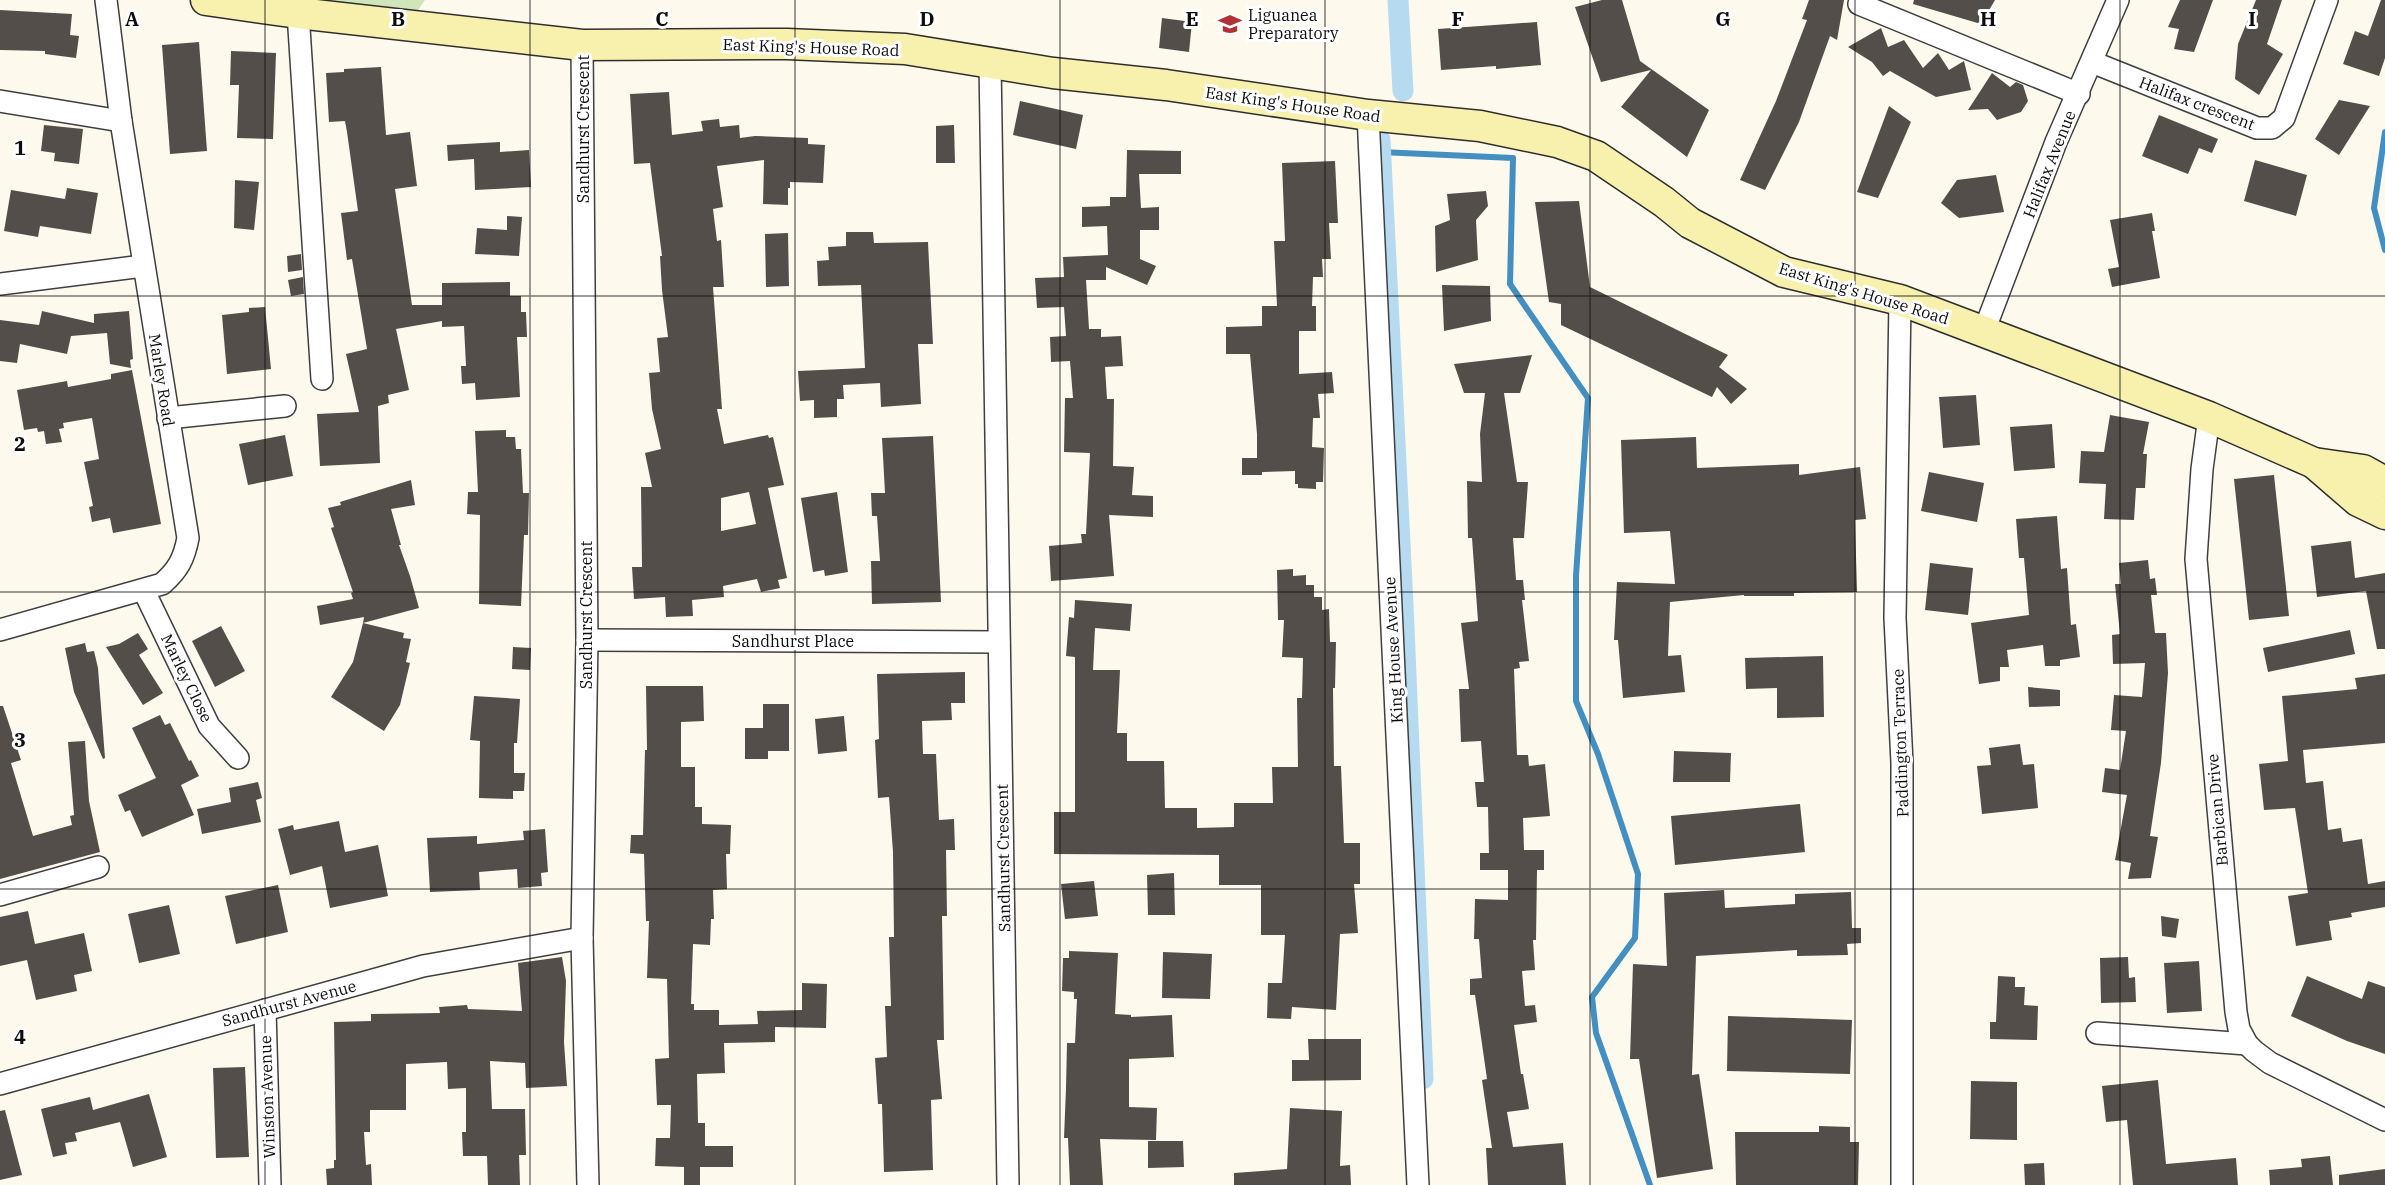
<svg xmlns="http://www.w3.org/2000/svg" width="2385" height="1185" viewBox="0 0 2385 1185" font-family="'IBM Plex Serif',serif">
<rect width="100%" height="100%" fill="#fdfaed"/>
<path fill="#d0e5ba" d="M298 0H425L414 16Z"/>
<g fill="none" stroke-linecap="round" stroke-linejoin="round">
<g stroke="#438fc1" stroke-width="6">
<path d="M2385 132 2374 208 2385 250"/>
<path d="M1380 152 1513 158 1510 284 1588 398 1576 576V701L1598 754 1638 874 1635 938 1592 997 1596 1033 1650 1185"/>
</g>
<g stroke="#b6daf0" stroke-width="21">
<path d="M1398 0 1403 91"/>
<path d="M1380 140 1403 604 1423 1079"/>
</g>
</g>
<g fill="#544e4a" fill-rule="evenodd">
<path d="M1602 0H1622L1640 61 1709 110 1687 157 1621 107 1651 70 1601 82 1575 7Z"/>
<path d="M1809 0H1844L1837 40 1830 36 1799 122 1765 190 1740 180 1776 101 1807 20 1802 19Z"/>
<path d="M1914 0H1995L1981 24 1913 4Z"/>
<path d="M2180 0H2213L2194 52 2174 49 2179 29 2168 27Z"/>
<path d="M2256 0H2282L2267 44 2283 54 2259 95 2235 79 2238 44Z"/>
<path d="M2381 0H2385V58L2379 76 2343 64 2355 31 2368 36Z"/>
<path d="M0 10 72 14 70 35 79 36 76 58 45 54V51L0 50Z"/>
<path d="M1162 18 1192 22 1189 52 1159 48Z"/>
<path d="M1537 22 1541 65 1496 69V66L1441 70 1438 29Z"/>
<path d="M1881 28 1888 47 1904 40 1923 68 1938 53 1949 70 1964 61 1971 90 1936 97 1890 71 1883 76 1872 62 1848 47Z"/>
<path d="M199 42 207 151 170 154 162 45Z"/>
<path d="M231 51 276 53 273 139 237 138 239 85H230Z"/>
<path d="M381 67 386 135 410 132 417 186 395 189 412 305H442V283L510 282V296H521V312H526L527 337H517L520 397 476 400 475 383 462 384 461 366H466L464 326 442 327V321L396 329 409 390 388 395 389 403 378 406 380 463 320 466 317 414 359 412 346 354 367 349 352 259 347 260 341 213 358 211 347 132 345 121 329 122 326 73 344 72V69Z"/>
<path d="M1992 73 2010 87 2016 82 2023 85 2028 101 2021 112 1997 120 1988 109 1968 110Z"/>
<path d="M669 92 672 135 703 131 701 121 719 119 720 127 739 125 740 138 755 136 808 138V144L825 145 823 183 790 182V188H788V205L763 204 764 160 717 166 723 207 713 209 717 241 721 240 724 287H713L722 409H717L724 444 768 435 769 438 773 437 784 485 768 488 787 578 778 580 780 588 761 592 757 579 723 586 724 597 692 600 693 616 666 617 665 597 634 599 632 567H642L641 487H652L645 453 661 449 652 409 649 373 660 372 657 338 668 337 662 290 660 256H662L650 163 634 164 630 94ZM749 492 756 524 721 531V498Z"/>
<path d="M2339 100 2370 106 2339 155 2315 139Z"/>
<path d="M1020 101 1083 115 1076 149 1013 135Z"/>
<path d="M1889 106 1911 122 1878 198 1857 192Z"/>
<path d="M2159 115 2218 139 2212 153 2199 148 2188 174 2142 156Z"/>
<path d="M44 125 83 129 79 164 54 161 55 153 41 151Z"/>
<path d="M954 125 955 163H936V126Z"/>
<path d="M500 142V152L529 150 531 187 475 190 474 159 448 161 447 145Z"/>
<path d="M1127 150 1181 151V174H1139L1141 208 1159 207V230H1140V259L1156 266 1147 285 1106 267V280H1086L1089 329H1101V337L1121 336 1123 366 1105 367 1107 399H1114L1113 466 1134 467 1132 495 1153 496V517L1109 515 1114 576 1051 581 1049 546 1082 543 1081 534H1086L1090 453 1064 452 1065 398H1073L1070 361 1051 362 1050 337 1066 336 1064 307 1037 308 1035 278 1064 277 1063 257 1108 255 1107 226 1082 227V207L1110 206V197H1126Z"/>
<path d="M2255 160 2307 175 2296 216 2244 201Z"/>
<path d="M1335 161 1338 223H1329L1331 259H1322L1323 277H1313L1312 306H1316V331H1299V374L1332 372 1334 393 1318 394 1320 418H1313L1312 447 1324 448 1323 482H1316V489L1298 488V484H1295V471L1262 472V475H1242V458H1257V434L1250 354H1226V327L1262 326V306H1277L1274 241H1285L1282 163Z"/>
<path d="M1996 175 2004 212 1959 218 1941 203 1957 180Z"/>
<path d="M235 180 259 182 254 230 234 228Z"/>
<path d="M67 188 98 193 91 234 40 226 38 237 4 231 11 190 65 199Z"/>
<path d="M1486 191 1488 206 1476 220 1478 260 1436 272 1435 226 1450 220 1447 194Z"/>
<path d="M1579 201 1590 287 1728 355 1719 367 1747 389 1731 404 1717 387 1712 397 1561 325V304L1549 302 1535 202Z"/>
<path d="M2152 213 2155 231H2152L2160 278 2112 287 2108 269 2119 267 2110 220Z"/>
<path d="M507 216 522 217 519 256 475 254 477 228 507 230Z"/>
<path d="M846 232H873L874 243 928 242 933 344H918L921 404 881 407 880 383 843 385 844 399H837V417L814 418V400L800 401 798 371 865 368 861 285 818 286 817 261 829 260 828 247 846 246Z"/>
<path d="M788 233 789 286 766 287 765 234Z"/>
<path d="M301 254 302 270 288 272 287 256Z"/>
<path d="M303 277 304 294 291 296 288 280Z"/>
<path d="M1442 285 1490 286 1491 321 1444 331Z"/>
<path d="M265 307 271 369 227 374 222 315 249 312V308Z"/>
<path d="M42 311 94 323V314L129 311 133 359 130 360 131 368 110 364 107 333 71 336 67 354 20 344 17 363 0 361V320L39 325Z"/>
<path d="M1532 355 1520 393H1504L1517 482H1528L1524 538H1513L1516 580H1523L1525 600H1522L1529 661 1519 662 1520 668 1514 669 1517 755H1528L1529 766 1545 764 1550 816 1523 818 1524 850H1544V870H1537L1536 940H1533L1535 970 1522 971 1525 1006 1535 1005 1537 1022 1514 1025 1521 1074H1523L1529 1109 1507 1112 1513 1147 1563 1143 1566 1185H1488L1486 1148H1492L1482 1080 1487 1079 1475 995H1470V979L1482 978 1479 939H1474L1475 899 1508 900V870H1480V853H1489L1488 807H1477L1475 782H1484L1481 741 1461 742 1459 689H1469L1461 623 1478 621 1472 538H1468L1467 481 1482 482 1480 434 1485 393H1464L1454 364Z"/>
<path d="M132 370 161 524 113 533 110 518 92 522 89 507 93 506 84 462 99 459 92 418 63 423 64 428 59 429 62 442 46 444 44 431 38 432 37 428 24 430 17 390 67 381 68 387 111 379V374Z"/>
<path d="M1976 395 1980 445 1943 448 1939 397Z"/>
<path d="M2110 415 2149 422 2143 454H2147L2145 488H2136L2134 520 2104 519 2106 484 2079 483 2081 451 2104 452Z"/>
<path d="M2052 424 2055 468 2014 471 2010 427Z"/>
<path d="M506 430V437H515L516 449H521L523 493H529L528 535H524L521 606 479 604 480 515 467 514 468 492H478L475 431Z"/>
<path d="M285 435 293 476 248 485 239 444Z"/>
<path d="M933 436 941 602 872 604 871 561H880L877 516H872L871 493H885L882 438Z"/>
<path d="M1696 437 1697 468 1799 464V475L1860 467 1866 519 1855 520 1857 592 1794 593V596H1744V595L1670 602 1668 656 1681 655 1685 692 1623 698 1618 640H1614L1617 582 1675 584 1670 531 1624 533 1621 440Z"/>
<path d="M1929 472 1984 483 1977 522 1921 511Z"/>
<path d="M2274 475 2289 616 2249 620 2234 479Z"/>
<path d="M411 480 415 505 391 509 401 545H399L410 576 419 608 363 623 364 617 320 625 317 606 353 599 351 593 353 592 331 528 334 527 328 508 341 505 340 502Z"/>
<path d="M837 492 848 572 825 576 824 570 813 572 801 498Z"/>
<path d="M2057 516 2061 569 2067 568 2071 625 2076 624 2080 657 2060 660V666H2045L2043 645 2007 650 2009 667H2000V681L1979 684 1971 623 2029 615 2024 558H2019L2016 519Z"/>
<path d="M2351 541 2355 578 2385 573V649H2377L2366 591 2317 597 2311 546Z"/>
<path d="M2148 560 2150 579 2155 578 2157 595H2151L2155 633H2166L2168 673 2161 763 2150 836 2158 837 2151 878 2128 879 2131 863 2115 860 2127 795 2102 792 2105 768 2120 770 2126 731 2111 730 2114 695 2142 697 2145 663 2113 664 2112 635 2120 634 2115 584H2121L2119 563Z"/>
<path d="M1930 563 1973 568 1968 615 1925 610Z"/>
<path d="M1293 569V576L1306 575V585H1314V597H1322V610L1329 609 1330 642H1336L1335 688H1333L1334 766H1341L1344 843H1360V884H1354L1358 933 1340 934 1336 1010 1292 1007 1291 1019 1267 1018 1268 983H1282L1285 935H1261V885H1219V855L1054 854V812H1075V657L1066 656 1069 617 1074 618 1075 600 1132 604 1130 631 1095 628 1093 670H1120L1117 733H1127V761H1164L1165 808H1197V828L1234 827V803H1273L1272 767H1298L1297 698H1302L1303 658 1282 657 1284 620H1278L1277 570Z"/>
<path d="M363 623 404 633 403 638 411 639 406 662 410 663 400 705 384 731 331 697 353 662Z"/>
<path d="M221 626 245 671 215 687 192 641Z"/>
<path d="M2350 630 2355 654 2268 672 2263 648Z"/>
<path d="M138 633 148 649 139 655 163 693 143 705 106 647 119 644Z"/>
<path d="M85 643 87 652 94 651 98 668 105 758 103 759 74 692 65 648Z"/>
<path d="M513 647 531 648 530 670 512 669Z"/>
<path d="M1823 656 1824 717 1777 718V688L1746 689 1745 658Z"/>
<path d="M965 672V703H951L952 720 922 721 923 754H936L939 820 954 819 955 850H946L947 916H942L944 1040H937L942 1099 931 1100 933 1170 884 1172 882 1104H878L875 1058 887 1057 885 1006H891L889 937H894L893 852 889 797 878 798 875 740 879 739 877 674Z"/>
<path d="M2385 674V743L2303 750 2306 783 2323 781 2328 830 2341 828 2343 842 2362 839 2368 884 2385 881V907L2351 913 2352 917 2329 921 2332 940 2296 946 2288 896 2308 893 2295 808 2264 810 2259 764 2288 761 2282 696 2357 689 2355 678Z"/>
<path d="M646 686H703L704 721 681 722V767H695V807H702V824L731 825 730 854H726L727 889 713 890 714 919H711L710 945 693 944 691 1004H694V1010H719V1025L758 1024 757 1011 802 1010V983L827 984 826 1028 775 1027V1042L724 1043 725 1073 697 1074 698 1123H705V1146H733V1167H700V1185H684V1167L655 1166 656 1138H670L671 1105H657L655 1059 669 1058 667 979 647 978 649 921H646L644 854 630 853 631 835H643L645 750H647Z"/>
<path d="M2028 687 2060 690V706L2029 707Z"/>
<path d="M474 696 520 699 517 743H514V773H525L524 791H513V799L479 798 480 741 470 740Z"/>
<path d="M763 704H789V751H768V759H745V728H763Z"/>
<path d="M0 706H3L21 760 11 763 33 836 72 825 70 816 74 815 68 742 85 741 89 801 100 852 0 879Z"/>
<path d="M160 715 165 725 170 723 189 761 191 760 199 776 181 785 194 815 142 837 130 810 125 812 118 795 156 778 132 728Z"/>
<path d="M844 716 847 751 818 754 815 719Z"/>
<path d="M2020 744 2023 765 2034 764 2038 808 1982 814 1977 766 1991 765 1989 748Z"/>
<path d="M1674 751 1731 753 1730 782H1673Z"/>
<path d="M258 782 262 798 256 800 261 822 202 834 197 809 231 802 229 788Z"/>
<path d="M1800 804 1805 852 1675 865 1671 816Z"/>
<path d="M339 821 345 852 378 845 388 896 330 908 322 866 290 875 278 829 293 825 294 830Z"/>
<path d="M545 829 548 872 541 873 542 886 518 888 517 869 479 872 480 890 430 892 427 838 477 836V844L524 840 523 831Z"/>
<path d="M1174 873 1175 915H1148L1147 875Z"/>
<path d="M1094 881 1098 916 1065 919 1061 884Z"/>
<path d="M278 885 288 932 236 944 225 896Z"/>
<path d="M1724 890 1725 908 1795 904V894L1851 892 1852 928H1861V943L1847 944 1848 955 1797 956V950L1696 956 1692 1075 1699 1074 1713 1169 1657 1178 1639 1059H1630L1633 964 1667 966 1664 893Z"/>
<path d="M169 905 180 954 139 963 128 914Z"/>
<path d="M28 911 35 944 84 933 92 971 74 975 77 991 36 1000 27 960 0 966V917Z"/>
<path d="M2161 916 2179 919 2176 938 2162 936Z"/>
<path d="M1069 951 1118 953 1115 1014 1131 1015V1017L1172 1015 1174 1057 1129 1059V1107L1157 1108 1156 1140 1100 1139 1103 1185H1070L1068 1138H1064L1066 1088 1067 1043H1075L1077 999H1074V992L1062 991 1063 958H1069Z"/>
<path d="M1163 952 1212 954 1210 999 1162 998Z"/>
<path d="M562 957 566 981 564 1042 567 1086 526 1088 525 1063 490 1061 492 1109H525L526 1155H519L520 1185H488L487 1156H463L462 1132H466V1088L448 1089 447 1062 406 1064V1110H370V1132H364L366 1165 371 1164 372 1185H327L326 1169 334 1168V1160H336L334 1022 371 1021V1014L440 1013 439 1007 467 1005 468 1009 522 1011 518 963Z"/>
<path d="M2128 957 2129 978 2135 977 2136 1002 2101 1003 2100 958Z"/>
<path d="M2199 961 2202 1011 2167 1013 2164 963Z"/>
<path d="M1998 976 2015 977V987H2025L2024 1005 2038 1006 2037 1040 1990 1039V1022H1996Z"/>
<path d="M2307 976 2362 999 2368 981 2385 987V1054L2347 1041 2291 1016Z"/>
<path d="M1728 1016 1852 1020 1850 1074 1727 1071Z"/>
<path d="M1308 1039H1361V1080L1292 1081V1060H1309Z"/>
<path d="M245 1067 249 1157 216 1158 213 1068Z"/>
<path d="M2158 1080 2166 1164 2236 1158 2238 1185H2133L2127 1120 2106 1122 2102 1086Z"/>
<path d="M1971 1081 2017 1082V1140L1970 1139Z"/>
<path d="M149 1094 167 1157 133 1167 120 1122 75 1133 77 1141 65 1143 67 1154 53 1157 41 1109 90 1097 93 1110Z"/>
<path d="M1290 1108 1342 1111 1340 1166 1350 1165 1351 1185H1234V1173L1287 1169Z"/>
<path d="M5 1110 22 1175 0 1180V1111Z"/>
<path d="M1819 1126 1850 1127V1142H1859L1858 1185H1736L1735 1132H1819Z"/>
<path d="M1148 1141H1183L1184 1167 1148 1168Z"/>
<path d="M2330 1156 2333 1185H2270L2269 1170 2302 1167 2301 1159Z"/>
<path d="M2044 1163 2045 1185H2025L2024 1164Z"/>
<path d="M2385 1169V1185H2339V1175Z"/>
</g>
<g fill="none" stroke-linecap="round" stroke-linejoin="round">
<g stroke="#3f3f3f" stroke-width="24">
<g id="street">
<path d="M1859 4 2079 94"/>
<path d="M298 13 322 379"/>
<path d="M582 45 587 640 582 938 588 1185"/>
<path d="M2092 62 2257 128H2272L2284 118 2327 0"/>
<path d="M990 63 1008 1185"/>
<path d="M0 101 121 121"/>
<path d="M1368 115 1418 1185"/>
<path d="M0 284 143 266"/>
<path d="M1900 300 1895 618 1902 763V1185"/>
<path d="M1984 331 2056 142 2118 0"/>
<path d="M2209 417 2202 469 2196 559 2236 1012 2239 1029 2247 1044 2254 1051 2270 1063 2385 1120"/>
<path d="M168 418 285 406"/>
<path d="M144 591 209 726 238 758"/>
<path d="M0 630 162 584C178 570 184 559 188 538L121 121 106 0"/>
<path d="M587 640 999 642"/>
<path d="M0 895 98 867"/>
<path d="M265 1010 270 1185"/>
<path d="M2097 1033 2247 1044"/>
<path d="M0 1084 423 966 582 938"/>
</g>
</g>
<g stroke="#2e2e2e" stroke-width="33">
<g id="secondary">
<path d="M206 0 298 13 582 45 787 44 905 49 1053 73 1166 85 1368 115 1480 126 1557 142 1596 156 1664 202 1690 223 1784 272 1900 300 2209 417 2314 463 2363 470 2385 482"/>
<path d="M2314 463 2358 501 2385 514"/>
</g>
</g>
<use href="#street" stroke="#fff" stroke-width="21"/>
<use href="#secondary" stroke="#f8f0ad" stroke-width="30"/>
</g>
<path fill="none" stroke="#0c0c0c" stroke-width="1.5" stroke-opacity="0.55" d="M265 0V1185M530 0V1185M795 0V1185M1060 0V1185M1325 0V1185M1590 0V1185M1855 0V1185M2120 0V1185M0 296H2385M0 592H2385M0 889H2385"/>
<defs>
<g id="school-bare" transform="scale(1.8)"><path d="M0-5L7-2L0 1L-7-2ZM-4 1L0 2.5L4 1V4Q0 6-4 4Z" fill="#b03136" stroke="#fff" stroke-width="2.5" paint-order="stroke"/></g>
</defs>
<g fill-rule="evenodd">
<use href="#school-bare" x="1230" y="24"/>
</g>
<g text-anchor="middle" stroke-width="6" stroke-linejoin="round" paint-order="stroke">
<g font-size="16" fill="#0c0c0c" stroke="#fff" text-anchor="start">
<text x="1248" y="21">Liguanea<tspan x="1248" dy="18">Preparatory</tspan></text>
</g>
<g font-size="16" fill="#0c0c0c" stroke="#fff">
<text transform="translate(811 47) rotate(2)" y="6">East King's House Road</text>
<text transform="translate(2197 103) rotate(21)" y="6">Halifax crescent</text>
<text transform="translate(1293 104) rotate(8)" y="6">East King's House Road</text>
<text transform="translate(583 129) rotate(-90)" y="6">Sandhurst Crescent</text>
<text transform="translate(2049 164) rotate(-68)" y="6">Halifax Avenue</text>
<text transform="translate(1864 293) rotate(17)" y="6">East King's House Road</text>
<text transform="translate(162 380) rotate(81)" y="6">Marley Road</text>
<text transform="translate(586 615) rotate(-90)" y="6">Sandhurst Crescent</text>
<text x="793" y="647">Sandhurst Place</text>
<text transform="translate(1393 650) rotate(-93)" y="6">King House Avenue</text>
<text transform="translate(187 678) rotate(64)" y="6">Marley Close</text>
<text transform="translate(1900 743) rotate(-92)" y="6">Paddington Terrace</text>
<text transform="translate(2217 810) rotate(-95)" y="6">Barbican Drive</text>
<text transform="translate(1003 858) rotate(-91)" y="6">Sandhurst Crescent</text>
<text transform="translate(289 1003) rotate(-15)" y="6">Sandhurst Avenue</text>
<text transform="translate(267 1097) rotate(-92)" y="6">Winston Avenue</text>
</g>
</g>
<g font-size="20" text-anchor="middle" font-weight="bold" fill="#0c0c0c" stroke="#fff" stroke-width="6" stroke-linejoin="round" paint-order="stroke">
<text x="132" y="26">A</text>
<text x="398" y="26">B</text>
<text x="662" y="26">C</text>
<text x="927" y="26">D</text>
<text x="1192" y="26">E</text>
<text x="1458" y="26">F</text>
<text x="1723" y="26">G</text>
<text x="1988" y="26">H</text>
<text x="2252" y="26">I</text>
<text x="20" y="155">1</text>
<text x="20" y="451">2</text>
<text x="20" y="747">3</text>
<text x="20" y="1044">4</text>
</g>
</svg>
